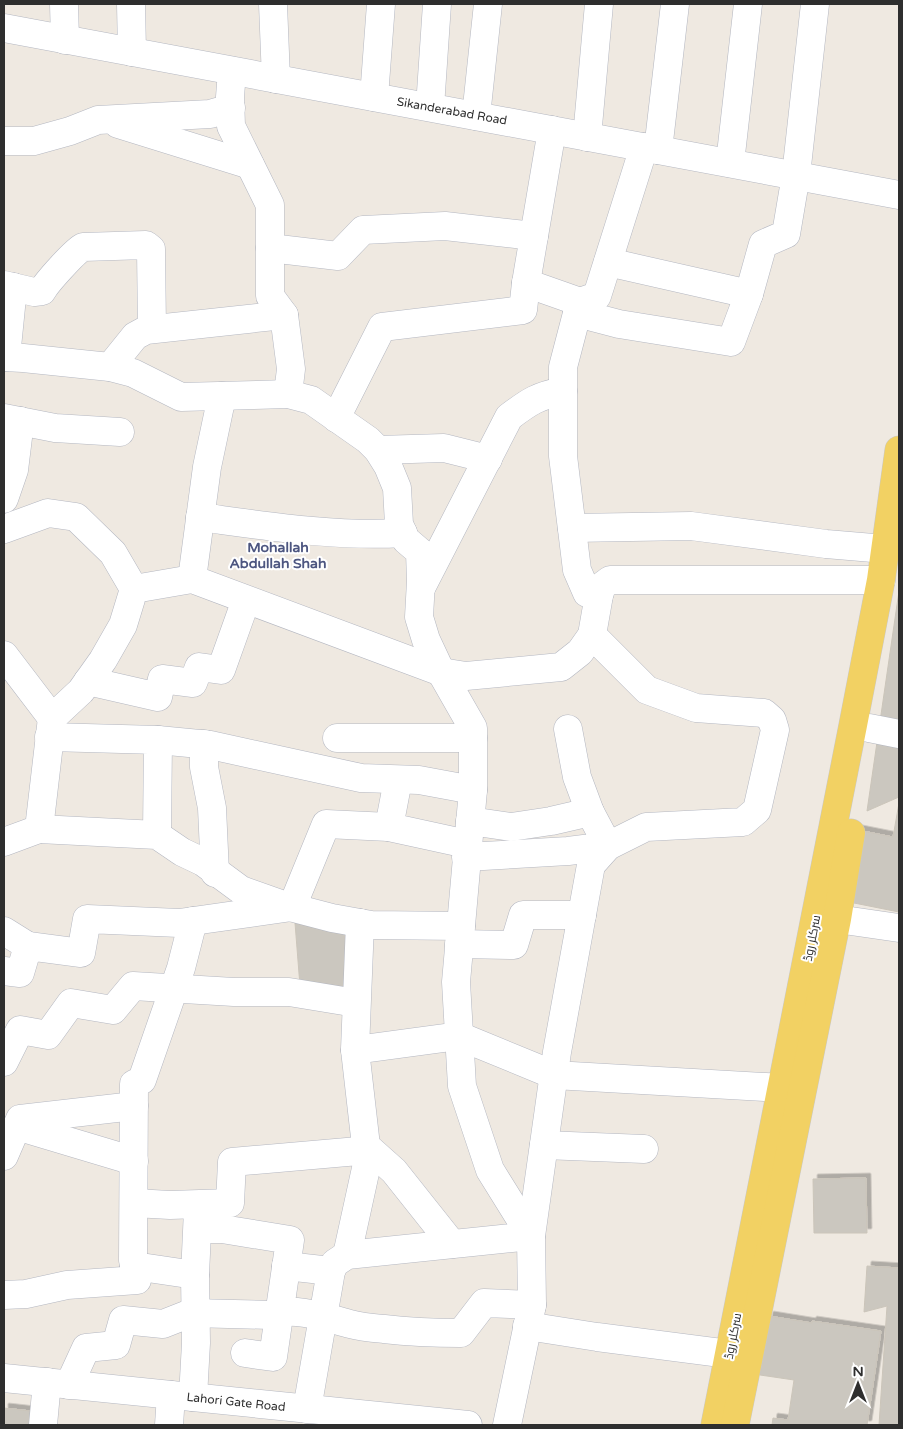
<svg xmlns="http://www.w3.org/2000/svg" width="903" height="1429" viewBox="0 0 903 1429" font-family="'Varela Round',Cairo,sans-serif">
<defs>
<filter id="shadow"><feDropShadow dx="4.5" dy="-4.5" stdDeviation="0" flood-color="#0004"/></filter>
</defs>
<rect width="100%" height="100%" fill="#efe9e1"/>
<g fill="#cbc7bf" stroke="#cbc5ba" filter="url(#shadow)">
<path d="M899 591V797L867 811Z"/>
<path d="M899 803V912L844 901 858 830 893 837Z"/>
<path d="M295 923 349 935 348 991 300 986Z"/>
<path d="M866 1178 867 1233H814L813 1179Z"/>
<path d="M867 1266 899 1268V1425H879L887 1306 864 1312Z"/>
<path d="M769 1316 812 1323V1321L881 1331 867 1425H772L773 1418 788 1420 794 1380 760 1375Z"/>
<path d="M4 1408 40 1412 38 1425H4Z"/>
</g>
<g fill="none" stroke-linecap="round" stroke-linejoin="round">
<g stroke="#b4b7c1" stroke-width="29">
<g id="minor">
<path d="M64 4 65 40"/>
<path d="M131 4 132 52"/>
<path d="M273 4 276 79"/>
<path d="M4 28 899 195"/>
<path d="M232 71 230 97 231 126 270 205V296L284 315 291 369 288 394"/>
<path d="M374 97 381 4"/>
<path d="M430 107 437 4"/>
<path d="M476 116 488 4"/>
<path d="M118 124 250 165"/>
<path d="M552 130 526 283 580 302 597 296 644 147"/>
<path d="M587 137 599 4"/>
<path d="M4 141H34L70 131 98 120 210 114 231 108"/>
<path d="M658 150 675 4"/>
<path d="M730 163 748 4"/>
<path d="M270 248 338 256 363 230 445 226 534 236"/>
<path d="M608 262 749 294"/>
<path d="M4 285 34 292 42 291C47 282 75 251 83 247L146 245 151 249 152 329"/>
<path d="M580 302 563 367V456L577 570 587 593 599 595"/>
<path d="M577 313 619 324 731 342 749 294 763 244 786 234 796 175 815 4"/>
<path d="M4 357 23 358 110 367 133 373 181 397 288 394 311 400 368 440 378 450 388 466 397 488 399 524 406 540 420 552 421 581 419 617 426 640 441 672 473 728V790L456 982 462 1086 490 1170 531 1236 347 1255 335 1263 331 1271 307 1409"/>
<path d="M6 357 13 287"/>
<path d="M110 367 135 336 146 330 284 315"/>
<path d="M4 418 55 428 120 432"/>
<path d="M336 418 382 327 523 310 526 283"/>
<path d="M378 450 444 448 488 459"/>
<path d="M4 499 14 470 20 421"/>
<path d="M200 517C267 526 335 537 403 533"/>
<path d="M572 528 691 526 826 544 885 549"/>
<path d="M4 529 48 513 76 517 113 553 134 589"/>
<path d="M192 579 207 467 222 396"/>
<path d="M422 586 509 417C530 401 538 396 563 391"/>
<path d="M4 655 52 718"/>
<path d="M88 681 158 697 162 679 193 683 199 667 221 670 246 600"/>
<path d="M869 728 899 734"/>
<path d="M49 737 158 740 157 835"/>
<path d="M337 738H473"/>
<path d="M158 740 210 745 361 778 419 780 473 790"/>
<path d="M204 744V767L212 808 215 873"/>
<path d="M398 780 389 827 467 844"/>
<path d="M470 821 511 827 551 821 590 812"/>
<path d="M39 829 157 835 182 852 203 862 241 890 286 906 332 918 371 925 461 926"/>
<path d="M4 842 39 829 52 718 81 691 103 660 123 625 134 589 192 579 441 672 466 676 561 667 580 652 592 635 599 595 602 586 610 580H881"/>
<path d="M466 857 568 851 608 846 590 812 577 777 568 729"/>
<path d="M837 919 899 928"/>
<path d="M360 923 355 1050 366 1146 394 1171 452 1244"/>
<path d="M4 931 28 946"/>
<path d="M459 944 514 945 523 915H582"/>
<path d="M4 971 20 973 28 946 81 953 87 919 179 923 292 907 326 824 389 827"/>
<path d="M355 1050 459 1036 554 1075 782 1088"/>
<path d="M4 1062 20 1030 48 1035 71 1003 113 1010 133 986 234 992H289L356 1003"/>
<path d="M17 1126 134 1161"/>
<path d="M544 1145 644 1149"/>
<path d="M4 1156 20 1119 134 1106"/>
<path d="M134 1203 170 1205 230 1203 232 1162 370 1150 347 1255"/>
<path d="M198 1229H222L290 1240 273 1357 245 1353"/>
<path d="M134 1266 195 1275"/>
<path d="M286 1266 331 1271"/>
<path d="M4 1295 26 1294 67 1285 137 1280 133 1260 134 1084 142 1080 181 968 193 921"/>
<path d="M527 1326 597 1337 729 1354"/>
<path d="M4 1378 468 1425"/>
<path d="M69 1385 86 1348 116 1345 123 1320 163 1324 191 1313 271 1315C294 1306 327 1318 350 1324 361 1327 373 1328 384 1329 409 1332 435 1333 461 1333L484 1303 532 1305"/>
<path d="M193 1397 196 1343 195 1275 198 1210"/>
<path d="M43 1425 47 1382"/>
<path d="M169 1425 171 1395"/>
<path d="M507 1425 532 1305 531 1236 557 1052 591 865 608 846 646 827 743 822 757 810 775 730 772 720 764 713 696 708 647 690 592 635"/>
</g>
</g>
<g stroke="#c9c9c9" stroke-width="29">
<g id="major">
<path d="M715 1425 853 725 881 580 899 450"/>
<path d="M735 1425 837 919 851 833"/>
</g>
</g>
<use href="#minor" stroke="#fff" stroke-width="28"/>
<use href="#major" stroke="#f2d163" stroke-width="28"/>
</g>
<g text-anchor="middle" stroke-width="4" stroke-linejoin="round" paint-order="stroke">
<g font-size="12" fill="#2e2e2e" stroke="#fff">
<text transform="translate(452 111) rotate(10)" y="4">Sikanderabad Road</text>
<text transform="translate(812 938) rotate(-79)" y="4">سرکلر روڈ</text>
<text transform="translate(733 1336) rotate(-79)" y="4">سرکلر روڈ</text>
<text transform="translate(236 1402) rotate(6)" y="4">Lahori Gate Road</text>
</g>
<g font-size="14" font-weight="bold" fill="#4d5680" stroke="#fff">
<text x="278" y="552">Mohallah<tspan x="278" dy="16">Abdullah Shah</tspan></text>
</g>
</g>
<rect width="903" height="1429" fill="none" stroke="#2e2e2e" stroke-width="10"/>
<g transform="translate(858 1384)" stroke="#ffffff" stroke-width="4" paint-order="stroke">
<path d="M0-4L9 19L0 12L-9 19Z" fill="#2e2e2e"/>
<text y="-8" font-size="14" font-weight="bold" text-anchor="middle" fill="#2e2e2e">N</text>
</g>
</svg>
